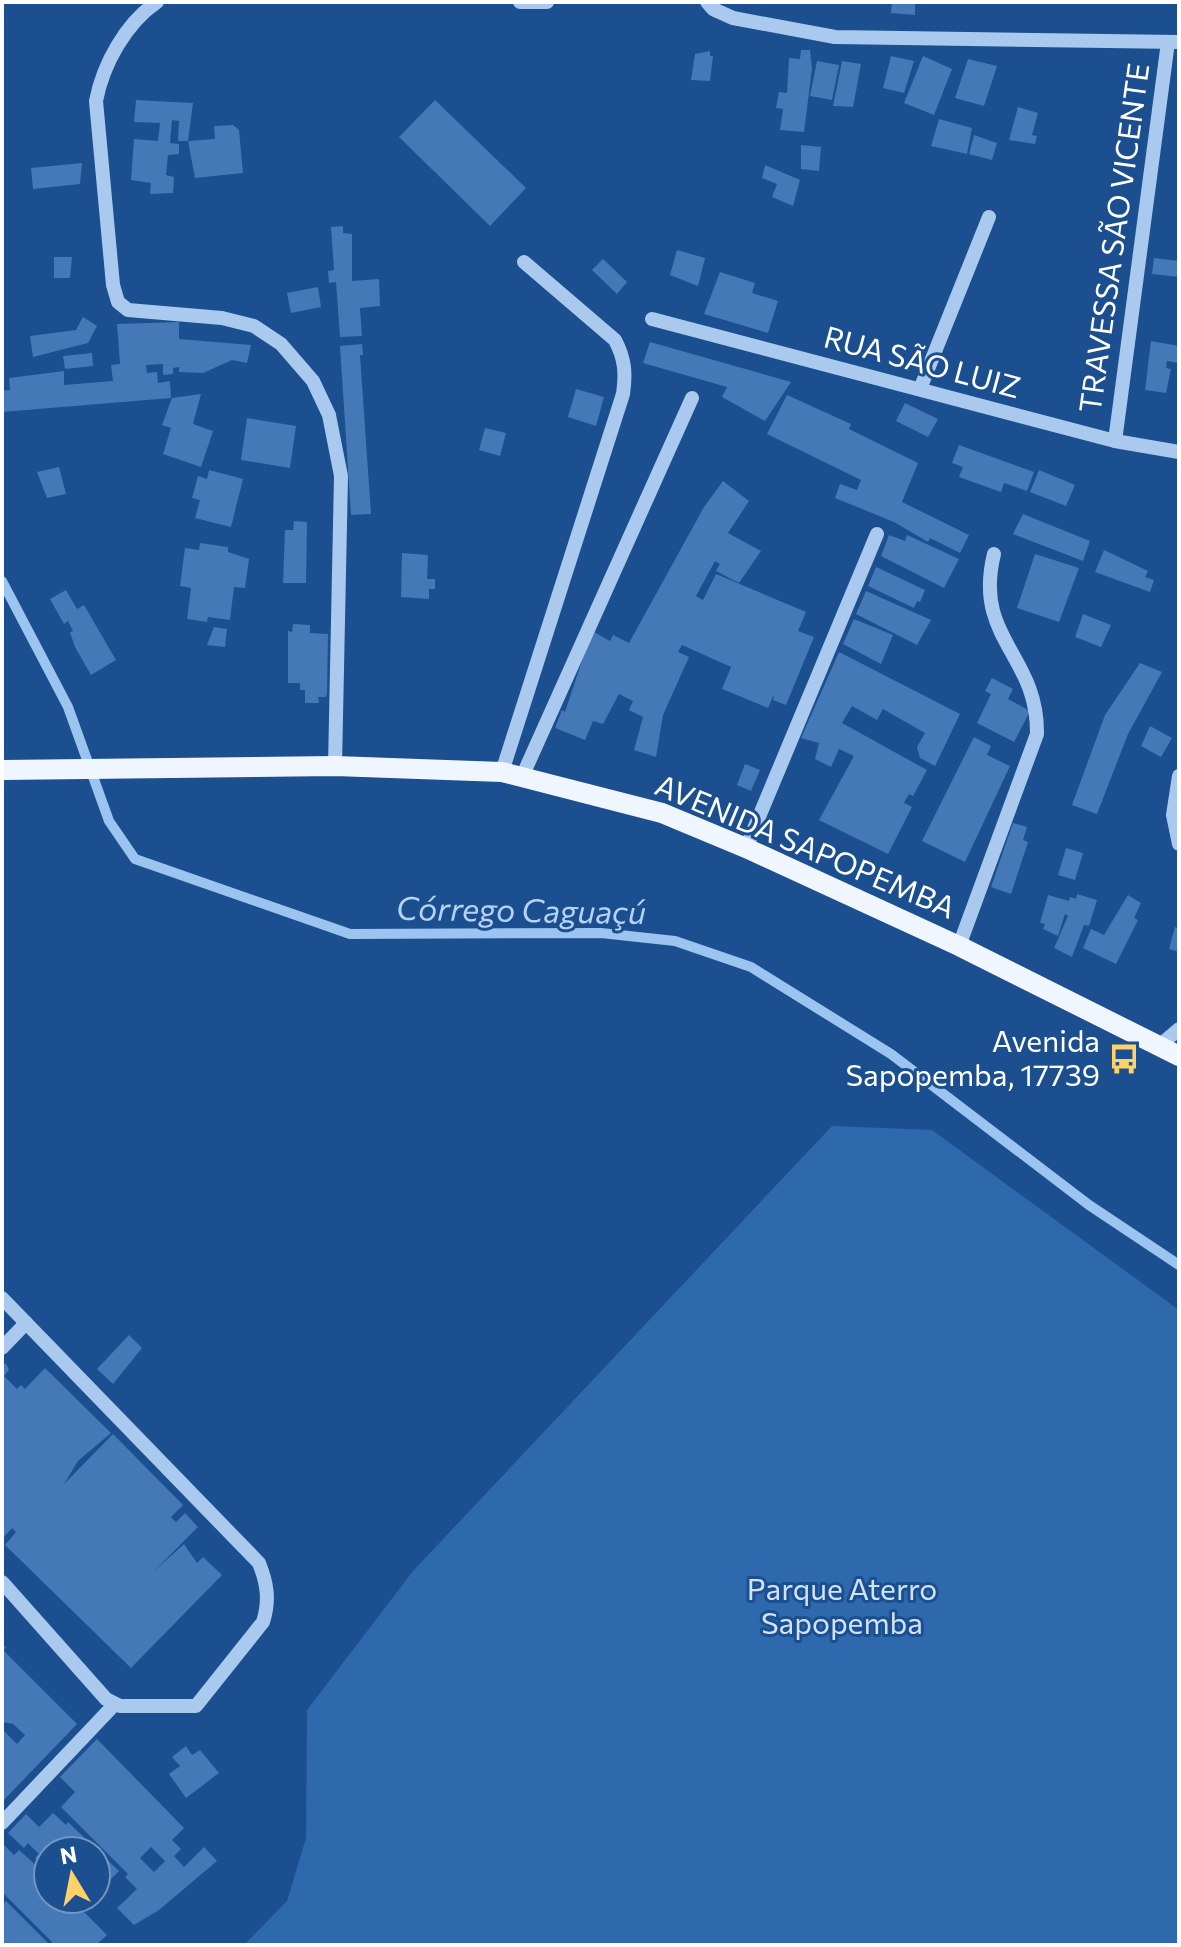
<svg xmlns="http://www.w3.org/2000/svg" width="1181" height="1947" viewBox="0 0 1181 1947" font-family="Commissioner,sans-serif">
<rect width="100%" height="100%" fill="#1b4f8f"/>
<path fill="#2e69ad" d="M832 1126 932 1130 1179 1310V1945H244L287 1901 306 1838 307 1710 413 1571Z"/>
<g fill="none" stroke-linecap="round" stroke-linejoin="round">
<path stroke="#9cc4f0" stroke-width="10" d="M2 581 68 707 109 821 135 859 350 934 601 933 675 941 751 967 891 1054 1089 1205 1179 1265"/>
</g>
<g fill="#4478b7" fill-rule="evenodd">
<path d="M892 2H915V15L891 13Z"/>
<path d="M801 50H810L812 69 804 132 780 130 783 109 776 108 779 92 787 93 789 58 800 59Z"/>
<path d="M710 51V56H713L710 81 691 80 695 54Z"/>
<path d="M891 56 914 61 904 93 883 88Z"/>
<path d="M923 56 952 69 934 115 904 103Z"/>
<path d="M968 59 997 66 984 106 955 98Z"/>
<path d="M817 61 839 65 832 100 810 96Z"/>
<path d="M842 61 861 64 853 107 833 106Z"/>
<path d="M136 100 193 103 188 141 215 139 214 126 233 125 239 130 243 173 195 178 188 141H178L179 121 172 120 170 143 179 144V154L168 155 166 175 174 177 173 193 150 194 151 183 131 180 134 139 158 141 160 123 134 122Z"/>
<path d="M435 100 526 188 490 226 399 137Z"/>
<path d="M1018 107 1038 113 1032 135 1037 136 1035 144 1009 140Z"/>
<path d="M939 119 972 128 967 154 931 146Z"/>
<path d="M974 135 997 143 992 160 969 154Z"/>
<path d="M801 145 821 147 819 171 801 169Z"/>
<path d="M82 163 80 184 33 189 31 168Z"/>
<path d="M765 165 800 180 793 206 772 197 777 184 762 178Z"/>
<path d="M343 226V233L352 234V281L379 279 380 306 360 308 362 336 340 337 336 282 329 283 328 271 334 270 331 227Z"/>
<path d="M677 250 705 258 698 286 670 275Z"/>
<path d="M54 257H72L70 278H54Z"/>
<path d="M1154 258 1179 261V277L1152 274Z"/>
<path d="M603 259 627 282 617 294 592 270Z"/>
<path d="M720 272 755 283 752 293 778 301 768 333 704 314Z"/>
<path d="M318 287 321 307 291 313 287 293Z"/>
<path d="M83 317 97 326 88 343 33 357 30 336 76 330Z"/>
<path d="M179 322V339L251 345 247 363 232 360 203 373 179 372V367L173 368V374L163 375V364L146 365 147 373 157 372 158 383 170 381 171 398 2 412V391L10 390 9 378 64 371V385L113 381 111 365 120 364 117 324Z"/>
<path d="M1151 341 1179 346V363L1167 361 1166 368 1171 369 1166 393 1145 390Z"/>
<path d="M650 342 791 382 765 421 722 397 727 387 643 363Z"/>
<path d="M362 344 363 355H360L371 514 351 515 340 346Z"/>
<path d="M92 353 93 366 65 369 63 356Z"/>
<path d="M576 389 604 397 596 426 568 417Z"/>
<path d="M201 394 193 424 213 431 201 467 163 454 171 428 162 425 172 398Z"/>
<path d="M787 395 851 424 849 429 918 463 902 502 969 535 960 553 930 538 928 542 894 522 835 498 840 484 857 490 861 480 767 434Z"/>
<path d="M905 403 938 419 928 437 896 421Z"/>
<path d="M247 418 296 426 290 468 241 460Z"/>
<path d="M485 428 506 433 500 456 479 450Z"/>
<path d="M959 445 1034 472 1027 491 1004 483 1001 492 959 477 963 467 952 463Z"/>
<path d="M59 467 66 494 47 498 37 472Z"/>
<path d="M209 470 243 479 231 527 195 518 200 500 192 498 198 476 207 479Z"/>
<path d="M1039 470 1075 485 1066 506 1030 492Z"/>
<path d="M723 481 749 501 728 533 761 551 739 583 716 571 720 564 715 561 696 596 703 600 716 574 806 612 798 631 814 637 786 705 773 700 774 694 768 708 722 689 731 667 682 645 678 652 689 657 663 715 656 757 634 750 643 717 629 710 633 701 619 694 603 724 593 721 585 740 555 728 562 710 565 712 592 631 610 641 613 635 629 643 704 507Z"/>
<path d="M1023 514 1090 541 1083 561 1013 534Z"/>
<path d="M294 521 307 522 306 583H283L285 530H293Z"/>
<path d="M889 535 905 541 907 535 959 559 944 588 881 556Z"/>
<path d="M200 543 228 547V552L249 559 245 588 234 587 230 620 208 617 207 622 187 619 191 588 180 586 185 548 199 550Z"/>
<path d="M1104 550 1148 571 1145 577 1154 580 1150 592 1095 572Z"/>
<path d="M402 553 428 555 427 579H435V589H429V599L401 597Z"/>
<path d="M1035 554 1079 568 1059 622 1017 608Z"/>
<path d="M876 567 925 590 920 602 917 601 914 608 868 586Z"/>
<path d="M66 590 77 609 84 605 116 660 91 675 75 647 70 632 73 631 68 621 64 624 50 599Z"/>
<path d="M866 591 931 620 917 645 856 614Z"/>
<path d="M1083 614 1111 625 1101 647 1075 637Z"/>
<path d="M854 619 893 635 881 664 843 644Z"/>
<path d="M293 624 310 625V633L328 634 327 693 326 697H318L319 703H305V690H300V683H288V631L292 632Z"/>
<path d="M214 627 227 629 225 647 207 645Z"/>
<path d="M839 652 960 714 935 766 920 758 917 747 925 733 883 709 877 720 852 706 842 723 927 770 913 796 909 794 904 803 912 807 888 854 819 820 854 756 839 749 831 767 815 759 819 743 801 738Z"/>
<path d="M1140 663 1162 672 1128 734 1097 814 1072 805 1105 715Z"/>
<path d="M992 678 1013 689 1008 699 1030 711 1014 742 977 723 991 694 985 691Z"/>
<path d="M1150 726 1172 738 1161 757 1141 746Z"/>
<path d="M974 737 991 746 987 755 1010 766 965 862 922 841Z"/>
<path d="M745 764 760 770 751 791 737 785Z"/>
<path d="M1013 823 1027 827 1023 840 1028 842 1011 894 991 887Z"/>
<path d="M1066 848 1083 853 1075 880 1058 875Z"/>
<path d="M1077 894 1097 900 1089 926 1084 925 1072 957 1054 948 1068 916 1065 914 1058 936 1043 929 1045 924 1040 923 1048 895 1069 901 1070 897 1076 899Z"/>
<path d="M1128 895 1141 903 1134 918 1138 920 1116 964 1083 948 1091 929 1104 935Z"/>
<path d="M1175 927 1179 928V952L1169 949Z"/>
<path d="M129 1335 142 1348 113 1384 97 1369Z"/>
<path d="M6 1363 9 1370 4 1376 17 1389 21 1385 25 1389 45 1368 111 1433 78 1461 64 1484 113 1434 183 1505 171 1517 176 1522 185 1513 198 1527 153 1572 184 1544 197 1563 203 1557 222 1575 131 1668 5 1545 16 1532 12 1528 2 1539V1367Z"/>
<path d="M2 1644 6 1648 3 1650 77 1724 2 1802V1729L17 1744 25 1735 13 1724 2 1722Z"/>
<path d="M97 1739 184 1828 172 1840 181 1849 174 1856 184 1867 204 1847 217 1861 159 1910 134 1925 117 1908 137 1889 125 1877 128 1874 61 1807 75 1792 60 1777ZM151 1847 165 1861 154 1872 140 1858Z"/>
<path d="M186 1746 192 1755 200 1750 219 1773 186 1798 169 1774 180 1766 172 1757Z"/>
<path d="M53 1813 66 1825 68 1822 119 1871 100 1890 96 1886V1851H48V1870L35 1858 39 1854 28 1843 24 1848 8 1833 26 1814 39 1827Z"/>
<path d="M2 1843 14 1855 19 1850 48 1876V1899H77L84 1906 82 1910 107 1935 96 1945H55L2 1892Z"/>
<path d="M6 1901 50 1945H2V1906Z"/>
</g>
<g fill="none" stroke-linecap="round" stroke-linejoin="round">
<g stroke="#a9c9ee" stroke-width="14">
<path d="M157 2C126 23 103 64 96 101L113 285 118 302 128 310 222 318 254 326 281 344 313 381 329 415 341 476 335 766"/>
<path d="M520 2H547"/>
<path d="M707 2 713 9 733 18 835 37 1179 42"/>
<path d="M652 319 1115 441 1179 452"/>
<path d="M920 389 989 217"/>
<path d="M1115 441 1168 42"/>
<path d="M502 772 623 394C626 373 625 359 615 340L524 262"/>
<path d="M1179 776 1173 815 1179 844"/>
<path d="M522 777 692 398"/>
<path d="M746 848 877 534"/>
<path d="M959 946 1037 734C1038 654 973 639 994 554"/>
<path d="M1159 1046 1179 1029"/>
<path d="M2 1298 259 1563C267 1583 270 1600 263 1622L196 1706H120L106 1699 2 1582"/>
<path d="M2 1348 26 1323"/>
<path d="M2 1823 114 1705"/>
</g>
<path stroke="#f0f6ff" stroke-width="20" d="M2 770 335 766 502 772 662 813 746 848 959 946 1179 1056"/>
</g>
<defs>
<g id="bus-bare" transform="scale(2.4)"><path d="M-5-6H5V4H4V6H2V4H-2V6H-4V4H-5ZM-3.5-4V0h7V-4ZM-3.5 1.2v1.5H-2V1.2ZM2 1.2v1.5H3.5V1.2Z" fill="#ffd166" stroke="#1b4f8f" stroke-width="2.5" paint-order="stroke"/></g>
</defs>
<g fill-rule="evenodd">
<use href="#bus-bare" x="1124" y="1059"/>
</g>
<g text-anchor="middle" stroke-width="6" stroke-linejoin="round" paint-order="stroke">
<g font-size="30" fill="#fff" stroke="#1b4f8f">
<text transform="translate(1115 238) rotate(-82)" y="10">TRAVESSA SÃO VICENTE</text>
<text transform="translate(922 363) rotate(15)" y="10">RUA SÃO LUIZ</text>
<text transform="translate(805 847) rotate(23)" y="10">AVENIDA SAPOPEMBA</text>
</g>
<g font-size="30" fill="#fff" stroke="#1b4f8f" text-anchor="end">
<text x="1100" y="1052">Avenida<tspan x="1100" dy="34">Sapopemba, 17739</tspan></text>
</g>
<g font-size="30" fill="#cfe3fa" stroke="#1b4f8f">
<text x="842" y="1600">Parque Aterro<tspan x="842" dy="34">Sapopemba</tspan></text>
</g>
<g font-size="32" font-style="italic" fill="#b5d3f5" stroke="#1b4f8f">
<text transform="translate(521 911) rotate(1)" y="11">Córrego Caguaçú</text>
</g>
</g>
<rect width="1181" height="1947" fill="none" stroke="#ffffff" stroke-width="8"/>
<g transform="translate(72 1875) rotate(350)"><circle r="38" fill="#1b4f8f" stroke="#7695bc" stroke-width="2"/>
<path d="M0-6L14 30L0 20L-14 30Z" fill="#ffd166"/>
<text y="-12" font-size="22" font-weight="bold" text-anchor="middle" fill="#ffffff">N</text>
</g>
</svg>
